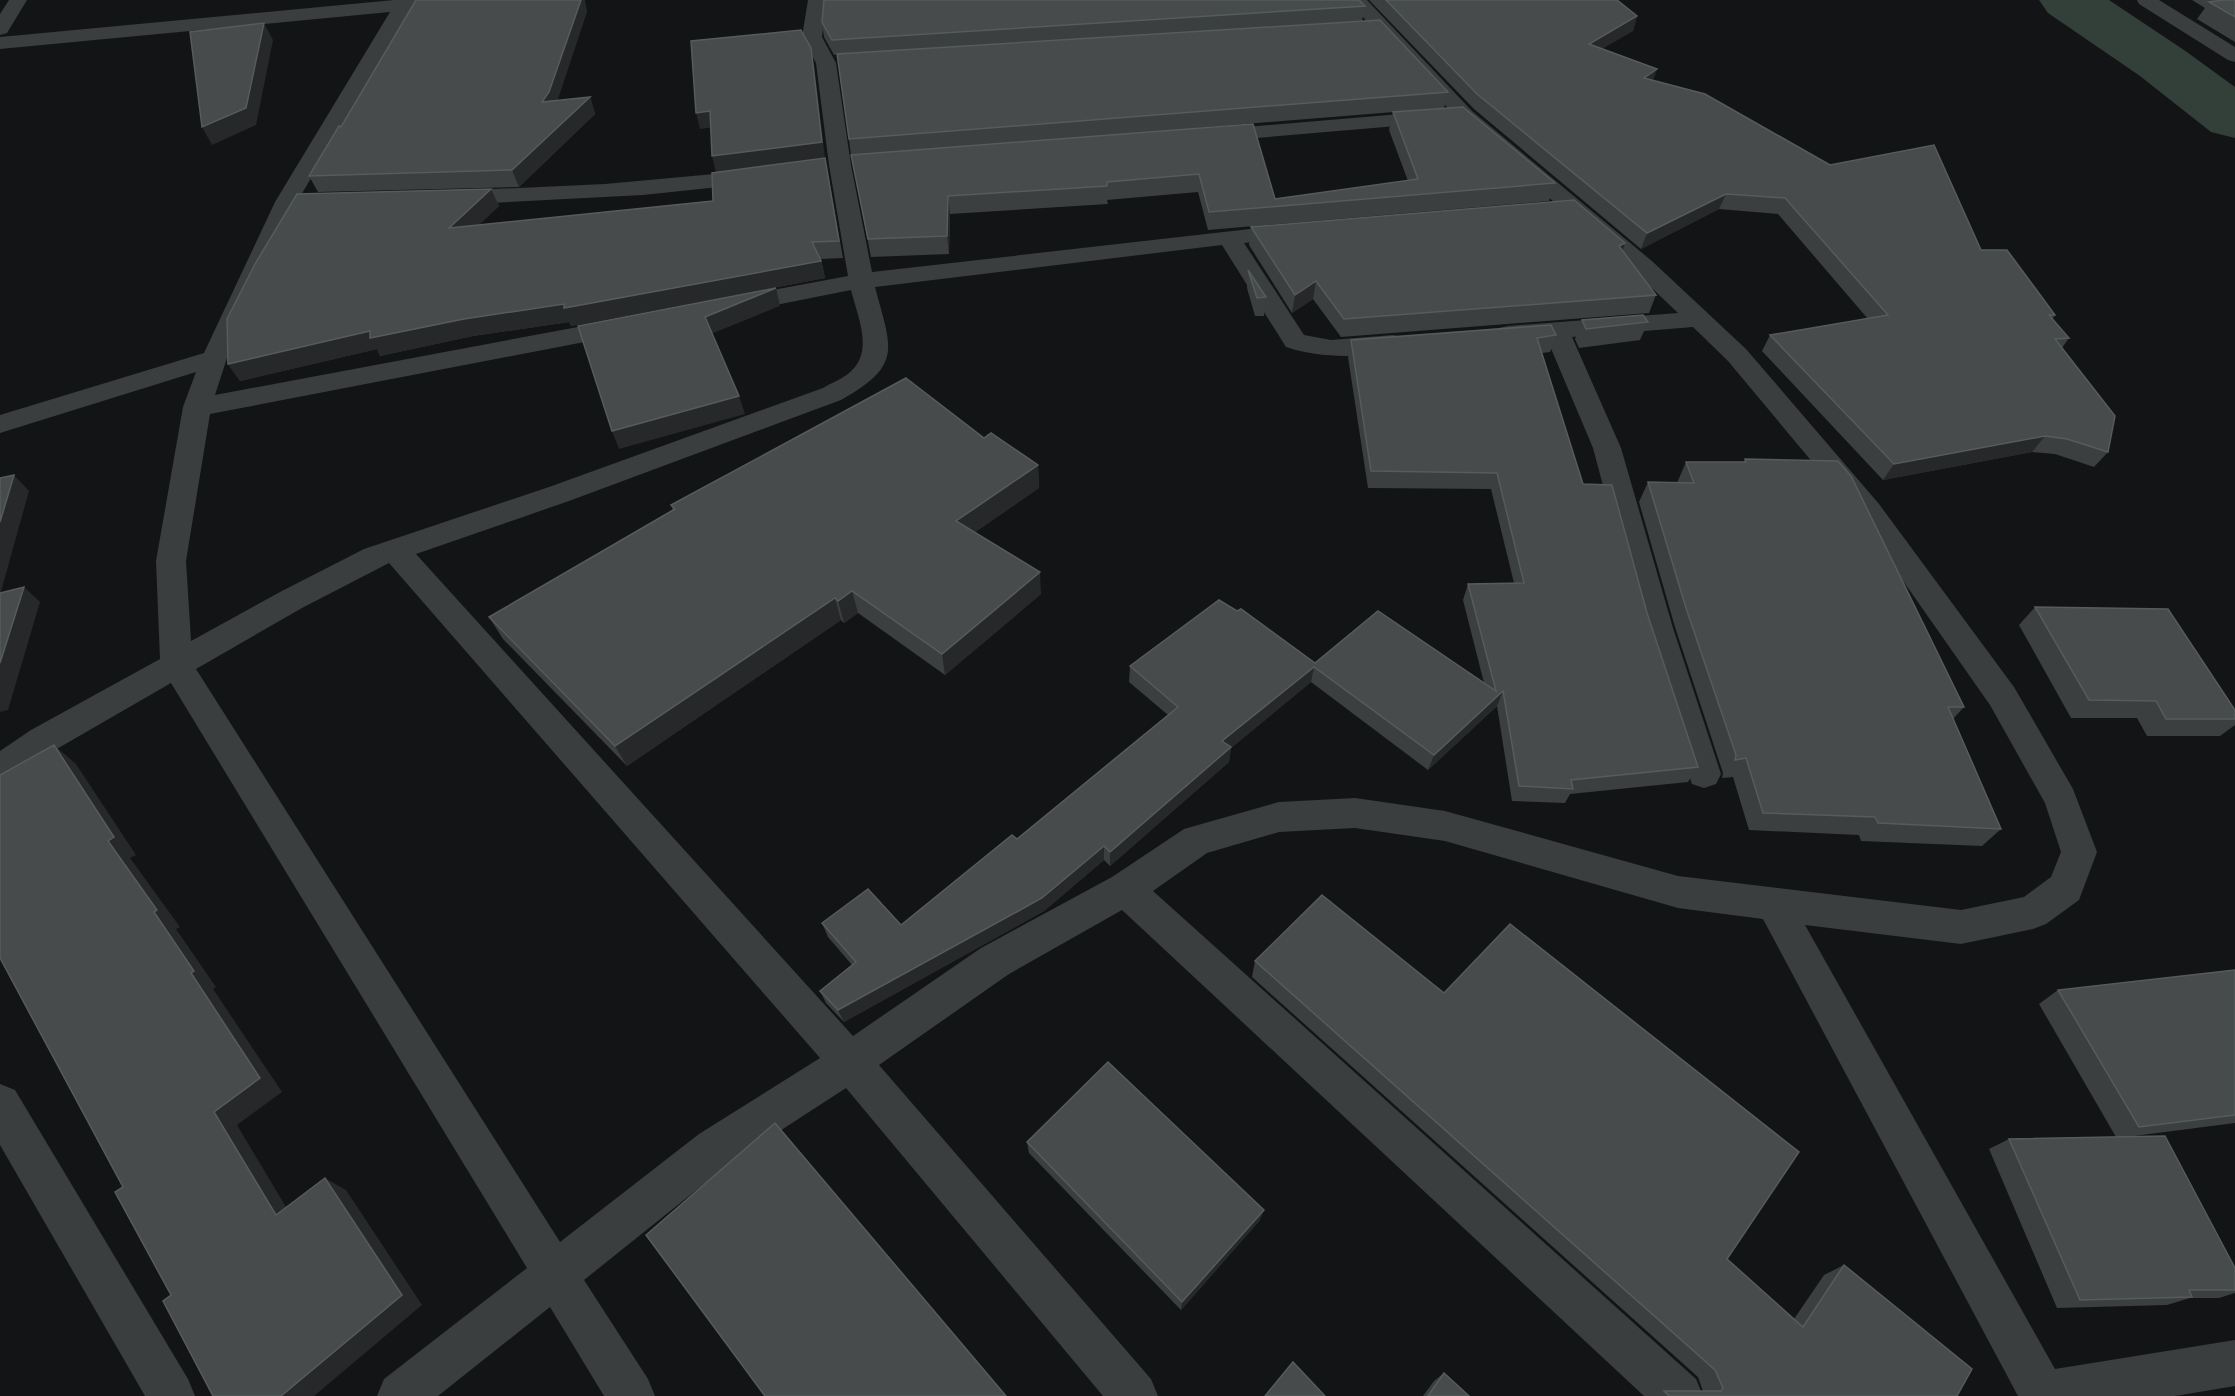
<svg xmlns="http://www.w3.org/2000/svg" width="2235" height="1396" viewBox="0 0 2235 1396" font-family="Poppins,sans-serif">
<rect width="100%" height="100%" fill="#131415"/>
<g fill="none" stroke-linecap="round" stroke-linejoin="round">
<path fill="#324039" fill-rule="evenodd" d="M2039 0H2109L2184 50 2235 87V138L2211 132 2140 76 2048 13Z"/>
<g fill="#3a3e3e" fill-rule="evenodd">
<path d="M9 0H27L7 33 0 35V14Z"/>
<path d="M394 0H416L297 202 227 358 215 395 626 318 635 320 639 326 635 332 626 334 210 414 186 561 191 641 280 592 364 549 549 487 823 388C831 383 840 380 848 374 875 353 858 318 851 290L735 313 726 310 722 305 726 300 735 297 848 276 829 165 816 63 802 37 808 0H826L822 37 836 63 851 165 872 272 1294 224 1302 226 1306 231 1302 236 1244 243 1304 335 1331 340 1393 335 1402 337 1406 343 1402 349C1365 358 1322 359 1286 347L1222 245 875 287C891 348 904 365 841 400L569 501 416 554 853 1036 981 948 1112 877 1184 829 1279 802 1355 798 1445 811 1678 876 1961 910 2024 897 2051 877 2061 852 2045 803 1990 705 1859 518 1728 361 1693 327 1572 337 1621 448 1673 628 1721 774 1716 784 1704 788 1692 784 1641 628 1593 448 1547 339 1508 342 1499 340 1495 334 1499 328 1508 326 1678 313 1635 272 1458 119 1347 0H1367L1472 111 1653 262 1746 349 1879 504 2014 687 2073 789 2097 852 2079 900 2046 924 2033 929 1961 944 1805 925 2055 1369 2235 1340V1386L2175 1396H2018L1763 919 1678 908 1445 841 1355 828 1279 832 1207 853 1153 891 1696 1379 1703 1396H1644L1122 910 1009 974 879 1065 1151 1379 1158 1396H1103L846 1088 729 1164 584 1280 648 1379 655 1396H604L550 1307 438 1396H377L384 1379 527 1268 171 683 55 750 12 780 0 784V751L31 730 160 659 156 561 183 407 196 372 0 433V415L204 353 275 202 390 12 0 49V37ZM389 563 820 1058 699 1134 560 1242 196 669 302 608Z"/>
<path d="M2137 0H2159L2235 47V62L2228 60 2139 4Z"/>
<path d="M1436 111 1444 112 1447 117 1444 122 1210 142 1202 141 1199 136 1202 131 1210 130Z"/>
<path d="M758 170 766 172 769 177 766 182 643 195 451 205 443 203 440 198 443 193 451 191 605 184Z"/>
<path d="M0 1084 15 1090 188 1379 195 1396H145L0 1145Z"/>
</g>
</g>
<g fill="#3b3f3f">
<path d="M1369 0H1617L1637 16 1633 31 1602 48 1653 80 1981 250 2055 315 2052 320 2069 338 2062 348 2108 452 2094 467 2055 454 2032 452 1883 480 1762 351 1770 335 1868 319 1778 214 1719 209 1641 249 1474 109Z"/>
<path d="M2192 0H2235V42L2197 19 2205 8Z"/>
<path d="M1365 6 1362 21 1088 39 1448 92 1444 108 1196 128 1275 199 1408 181 1389 130 1393 112 1555 183 1549 201 1208 230 1198 192 1107 200 1108 204 950 214 949 254 871 257 851 155 837 54 834 55 824 37 822 22Z"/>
<path d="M587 11 557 101 590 97 595 114 519 187 318 192 309 176 341 127Z"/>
<path d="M825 158 843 258 821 259 825 278 571 326 569 322 473 336 380 356 377 349 240 381 228 364 491 189 499 206 478 225 713 201Z"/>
<path d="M1251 227 1625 243 1622 251 1656 295 1649 313 1341 337 1313 299 1292 313 1249 245Z"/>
<path d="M1248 270 1266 297 1264 316H1255L1247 288Z"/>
<path d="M1582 320 1648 322 1640 340 1579 348 1575 339Z"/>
<path d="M1556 335 1550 352 1542 353 1583 484 1647 613 1698 767 1688 782 1570 794 1565 803 1512 801 1497 706 1428 770 1311 682 1231 748 1229 762 1110 866 1104 860 1044 911 844 1022 826 1003 820 991 852 965 828 937 822 923 901 925 1017 839 1168 715 1129 682 1130 666 1315 663 1484 683 1463 600 1468 584 1514 583 1491 489 1368 488 1348 357 1351 340Z"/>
<path d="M984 438 1038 465 1039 488 975 532 1041 594 945 675 858 613 844 623 841 620 627 766 503 639 489 617 673 511 671 505Z"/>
<path d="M1745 459 1964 707 1953 719 2001 829 1982 846 1861 841 1859 835 1749 830 1733 777 1722 778 1723 773 1675 627 1639 502 1648 482 1677 483 1686 462H1744Z"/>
<path d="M2035 607 2235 710V725L2220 736H2147L2137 718H2071L2019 625Z"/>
<path d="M1255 961 1727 1259 1794 1319 1824 1275 1844 1265 1957 1396H1653L1664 1391H1703L1698 1377 1252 977Z"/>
<path d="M2235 970V1123L2126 1137 2235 1268V1293L2219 1298H2190L2167 1305 2057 1308 1989 1149 2009 1139 2116 1137 2039 1004 2058 990Z"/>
<path d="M1027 1142 1260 1220 1181 1310 1029 1153Z"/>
<path d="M1444 1373 1469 1396H1423L1434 1381Z"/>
</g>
<g fill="#262829">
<path d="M581 0H585L587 11 555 108 542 102Z"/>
<path d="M1637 16 1633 31 1585 59 1589 44Z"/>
<path d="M264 23 273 40 256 125 212 145 202 127Z"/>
<path d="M811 48 814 64 825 158 716 172 712 156Z"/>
<path d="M1657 69 1652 84 1644 78Z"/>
<path d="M590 97 595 114 519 187 512 170Z"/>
<path d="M710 111 715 127 700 129 696 113Z"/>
<path d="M491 189 499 206 457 246 449 228Z"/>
<path d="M1726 194 1719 209 1641 249 1647 233Z"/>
<path d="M948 196 950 214 949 254 947 236Z"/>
<path d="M1625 243 1619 261V246Z"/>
<path d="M821 261 825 278 571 326 569 322 473 336 380 356 377 349 240 381 228 364 370 331 464 319Z"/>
<path d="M1316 281 1313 299 1292 313 1295 295Z"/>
<path d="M776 288 780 306 711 334 705 317Z"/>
<path d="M739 396 745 414 619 449 612 431Z"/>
<path d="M2045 436 2032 452 1883 480 1894 464Z"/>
<path d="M1038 465 1039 488 960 543 956 521Z"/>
<path d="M14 475 29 491 0 595V522Z"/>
<path d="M1040 572 1041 594 945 675 942 654Z"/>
<path d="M24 587 40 602 8 710 0 712V663Z"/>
<path d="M852 591 858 613 844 623 838 601Z"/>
<path d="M835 598 841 620 627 766 615 746Z"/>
<path d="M1314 667 1311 682 1231 748 1229 762 1110 866V852L1222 741Z"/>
<path d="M1503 691 1497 706 1428 770 1434 755Z"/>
<path d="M54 745 76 764 136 855 130 858 180 927 176 929 216 987 213 989 282 1092 237 1125 298 1227 276 1215 214 1112 191 973 108 841Z"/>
<path d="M1104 846V860L1044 911 844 1022 838 1010Z"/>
<path d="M325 1178 346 1190 422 1305 314 1396H281Z"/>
<path d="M1264 1210 1260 1220 1181 1310 1182 1302Z"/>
</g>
<g fill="#474b4b" stroke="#565c5b" stroke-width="1.5">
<path d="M416 0H581L549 92 542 102 590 97 512 170 309 176 339 126 341 127Z"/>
<path d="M824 0H1359L1365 6 832 40 822 22Z"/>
<path d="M1386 0H1617L1637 16 1589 44 1657 69 1644 78 1705 94 1830 165 1934 145 1981 250H2007L2055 315H2049L2069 338 2055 339 2115 416 2108 452 2067 439 2045 436 1894 464 1770 335 1888 315 1785 198 1726 194 1647 233 1477 94Z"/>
<path d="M2223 0H2235V17L2209 2Z"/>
<path d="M1380 20 1448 92 849 139 837 54Z"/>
<path d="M264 23 246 108 202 127 190 32Z"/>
<path d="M801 30 811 48 822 142 712 156 710 111 696 113 691 41Z"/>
<path d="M1463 107 1555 183 1209 212 1199 174 1107 182V186L948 196 947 236 868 239 851 155 1253 124 1275 199 1418 179 1393 112Z"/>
<path d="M825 158 839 241 812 242 821 261 564 308V304L464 319 370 338V331L228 364 227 319 255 264 297 194 491 189 449 228 713 201 712 173Z"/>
<path d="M1574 200 1625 243 1619 246 1656 295 1344 319 1316 281 1295 295 1251 227Z"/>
<path d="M1248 270 1266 297 1257 298Z"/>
<path d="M776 288 705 317 739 396 612 431 578 326Z"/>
<path d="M1643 315 1648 322 1586 329 1582 320Z"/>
<path d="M1551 325 1556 335 1537 338 1583 484 1612 485 1647 613 1698 767 1571 780 1573 789 1519 786 1503 691 1434 755 1314 667 1222 741 1231 747 1110 852 1104 846 1042 898 838 1010 820 991 856 962 822 923 868 889 901 925 1012 835 1017 839 1178 707 1130 666 1219 600 1237 611 1241 609 1315 663 1378 611 1496 691 1468 584 1524 583 1497 473 1371 471 1351 340Z"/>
<path d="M906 378 984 438 991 433 1038 465 956 521 1040 572 942 654 852 591 838 601 835 598 615 746 489 617 675 509 671 505Z"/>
<path d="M1745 459 1838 461 1851 476 1964 707H1948L2001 829 1878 823 1875 817 1763 813 1746 758 1735 760 1736 755 1686 608 1648 482 1694 483 1686 462H1746Z"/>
<path d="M14 475 0 522V478Z"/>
<path d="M24 587 0 663V593Z"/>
<path d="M2035 607 2168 609 2235 710V719H2166L2156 701 2089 700Z"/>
<path d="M54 745 114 837 108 841 157 910 154 912 194 971 191 973 260 1078 214 1112 276 1215 325 1178 402 1295 281 1396H213L163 1301 171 1295 115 1192 123 1187 0 958V775Z"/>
<path d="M1322 895 1444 993 1510 924 1799 1152 1727 1259 1803 1327 1844 1265 1972 1369 1957 1396H1669L1664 1391H1721L1723 1388 1715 1370 1255 961Z"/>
<path d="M2235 970V1115L2139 1127 2058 990Z"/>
<path d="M1108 1062 1264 1210 1182 1302 1027 1142Z"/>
<path d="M775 1123 1006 1396H765L646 1235Z"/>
<path d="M2165 1136 2235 1268V1290H2189L2192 1297 2080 1300 2009 1139Z"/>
<path d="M1293 1362 1325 1396H1265Z"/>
<path d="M1444 1373 1469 1396H1428Z"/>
</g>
</svg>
